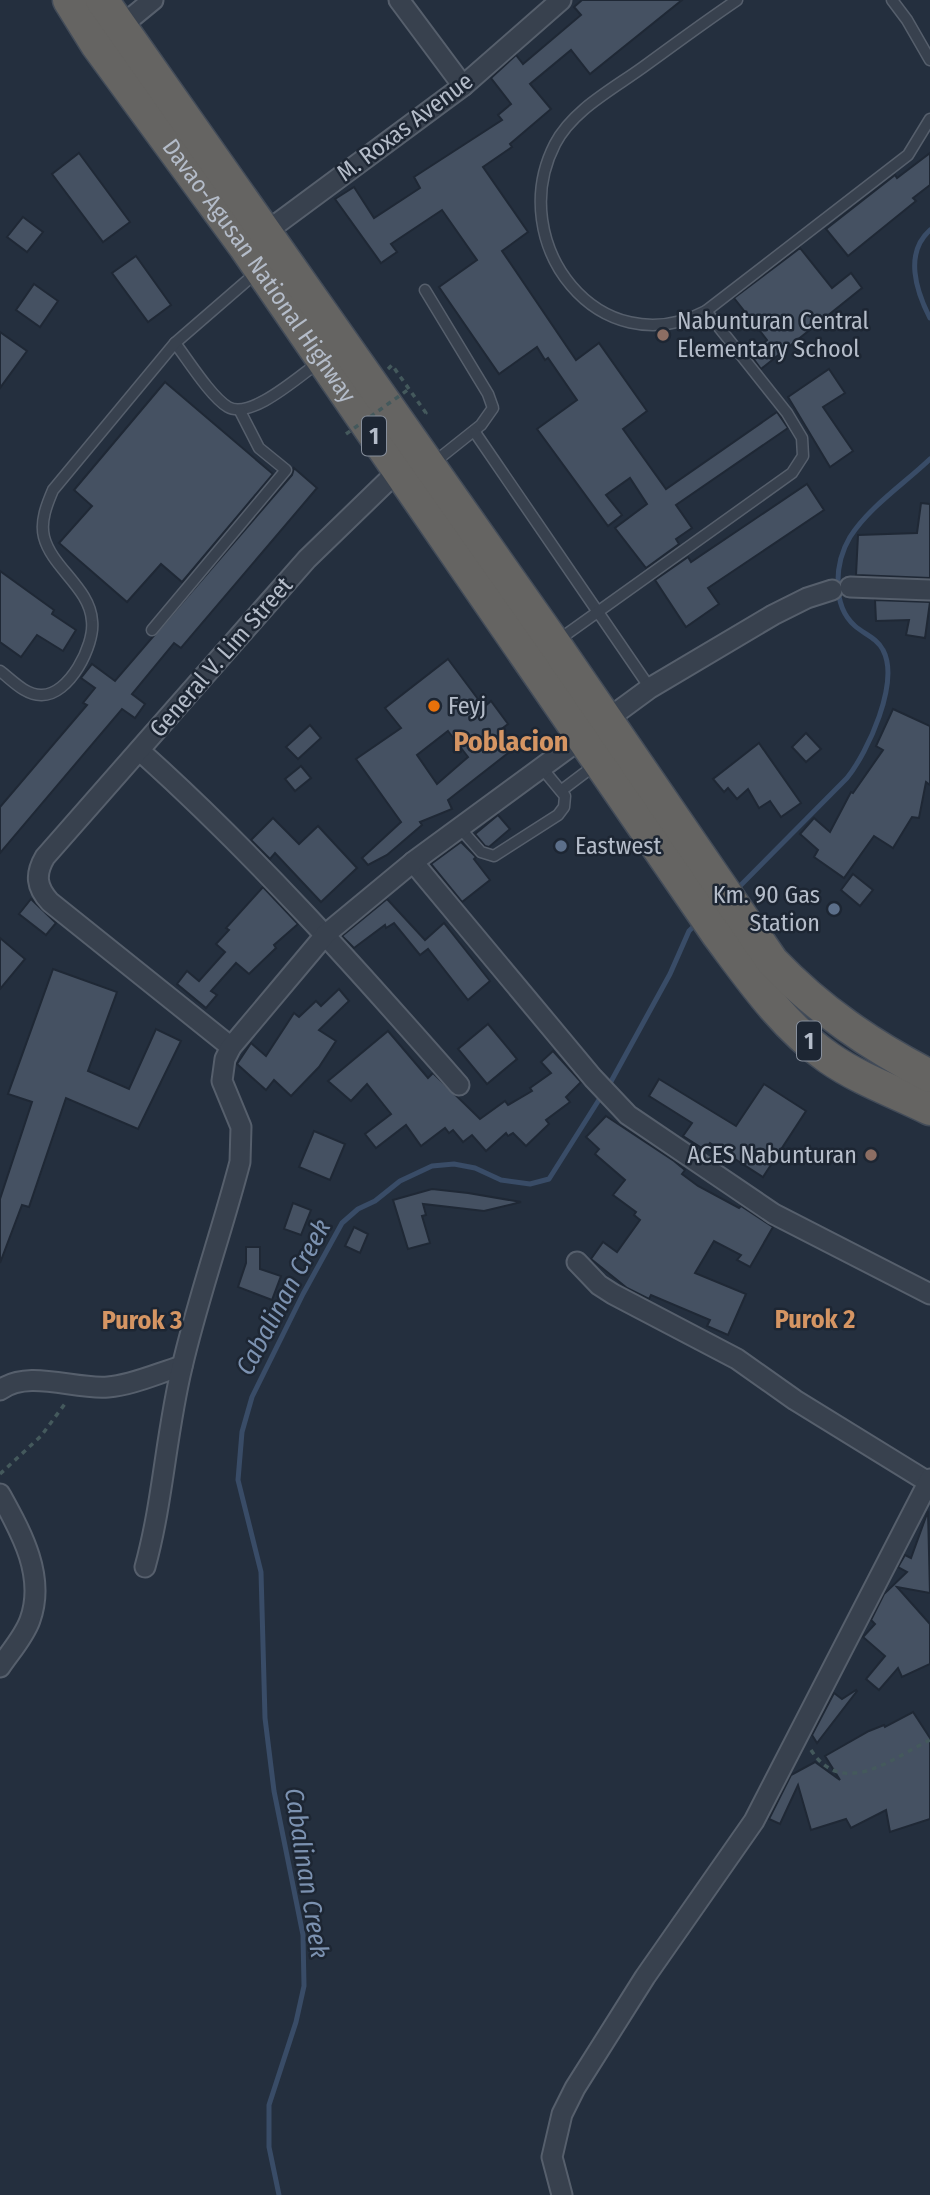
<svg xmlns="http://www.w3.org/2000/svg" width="930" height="2195" viewBox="0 0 930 2195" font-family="'Fira Sans Condensed',sans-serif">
<rect width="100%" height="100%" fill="#242f3e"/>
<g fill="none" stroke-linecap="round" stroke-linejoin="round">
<g stroke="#394c67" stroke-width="5">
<path d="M930 230C904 253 916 291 930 318"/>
<path d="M736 890 847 778C868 752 900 682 883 650 877 638 864 634 855 626 831 605 835 562 850 537 869 507 905 483 930 459"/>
<path d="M608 1087 670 974 689 931 696 924"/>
<path d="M279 2195 269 2147V2105L296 2022 304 1986 303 1935 274 1791 265 1718 261 1572 238 1480 242 1432 252 1397 303 1294 342 1223 358 1209 375 1201 400 1181 432 1166 454 1164 475 1168 501 1180 530 1184 549 1179 602 1095"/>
</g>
</g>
<g fill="#455162" stroke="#1f2835" stroke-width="2" fill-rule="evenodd">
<path d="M582 0H682L590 74 571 50 530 84 551 109 510 144 512 147 483 167 528 232 502 251 576 360 599 343 647 411 623 429 666 489 777 412 788 428 676 505 692 528 676 539 679 544 646 568 615 528 647 504 630 478 606 495 622 515 608 526 537 429 577 400 548 358 545 360 537 347 499 374 439 287 477 260 442 210 391 244 397 252 381 263 335 199 354 187 374 218 420 188 414 177 502 120 498 115 511 104 491 78 516 55 523 64 581 15 574 7Z"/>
<path d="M79 153 130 222 103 242 52 174Z"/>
<path d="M930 153V185L913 198 916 201 848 256 826 229 895 175 897 178Z"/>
<path d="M23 217 43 232 27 252 7 237Z"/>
<path d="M800 248 832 288 851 273 862 288 761 369 750 354 767 340 734 298Z"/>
<path d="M136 256 171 305 148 322 112 273Z"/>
<path d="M34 284 58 301 40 327 16 310Z"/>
<path d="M0 332 27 351 0 388Z"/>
<path d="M829 369 845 393 823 407 853 451 830 467 788 397Z"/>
<path d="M165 382 273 474 182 582 161 564 127 602 59 543 92 506 74 490Z"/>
<path d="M294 468 317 488 181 648 174 643 132 694 145 704 135 718 122 709 0 853V807L87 705 83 703 95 688 81 678 92 664 115 681 292 475Z"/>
<path d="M807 484 824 510 708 588 719 604 686 627 655 580 688 557 691 562Z"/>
<path d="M921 503 930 504V578L856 575 858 535 917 533Z"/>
<path d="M0 571 54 610 52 614 76 630 63 651 37 635 21 657 0 642Z"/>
<path d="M875 600 930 602 925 638 906 635 909 620 876 621Z"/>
<path d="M448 659 484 707 491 701 508 724 499 731 512 750 448 800 452 809 420 822 422 825 387 855 368 865 362 858 401 822 356 759 401 728 385 708ZM448 731 468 757 437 784 417 755Z"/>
<path d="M893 709 930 726V785L926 782 919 818 912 817 893 848 874 836 844 878 814 857 818 850 800 834 814 818 830 832 851 792 853 793 883 750 876 746Z"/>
<path d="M310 725 321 738 298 759 286 747Z"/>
<path d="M806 733 821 749 806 762 792 747Z"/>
<path d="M759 743 801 803 781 817 770 801 759 808 748 789 737 799 728 788 724 792 713 779Z"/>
<path d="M301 766 311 778 295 791 285 779Z"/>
<path d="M498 815 510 829 489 847 485 846 475 834Z"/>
<path d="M273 818 299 844 318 826 357 868 321 902 275 853 270 859 251 840Z"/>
<path d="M461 842 476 857 474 859 490 880 462 902 431 864Z"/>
<path d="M853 874 873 890 860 906 841 890Z"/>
<path d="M263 887 298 924 274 945 276 948 249 974 236 963 211 991 217 995 206 1008 177 984 187 971 199 981 225 952 216 944 229 930 226 928Z"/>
<path d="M31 899 56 923 46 935 19 914Z"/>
<path d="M387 899 425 940 444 923 490 981 468 1000 428 949 420 955 394 923 386 928 385 925 354 948 342 936Z"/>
<path d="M0 938 25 959 0 989Z"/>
<path d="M53 969 117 992 88 1071 129 1089 156 1029 181 1041 138 1129 66 1098 29 1207 22 1205 0 1263V1199L32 1102 8 1094Z"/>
<path d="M339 989 349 1001 319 1030 336 1041 319 1067 291 1096 274 1080 266 1090 237 1064 251 1043 266 1056 294 1013 299 1017 316 1001 321 1006Z"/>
<path d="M488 1024 517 1059 487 1084 458 1049Z"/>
<path d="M388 1031 428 1078 433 1073 480 1119 505 1101 508 1105 532 1091 530 1088 551 1073 541 1062 553 1051 581 1082 566 1097 570 1102 546 1120 549 1124 526 1146 513 1133 508 1136 506 1133 486 1151 472 1135 463 1142 453 1130 449 1133 445 1128 421 1146 406 1125 376 1148 365 1134 391 1114 367 1084 351 1101 328 1081Z"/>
<path d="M659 1079 736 1126 764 1084 806 1111 763 1177 710 1143 705 1150 683 1136 692 1123 649 1096Z"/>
<path d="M606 1116 674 1161 685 1170 682 1174 698 1186 739 1208 741 1206 773 1227 750 1267 737 1260 741 1255 714 1241 695 1273 746 1294 728 1335 707 1326 710 1320 651 1295 649 1299 627 1288 591 1259 603 1242 617 1252 640 1220 634 1215 636 1212 613 1195 625 1180 595 1154 599 1149 586 1137Z"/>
<path d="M314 1131 345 1144 330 1180 299 1167Z"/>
<path d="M432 1189 468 1193 521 1202 484 1211 423 1204 426 1215 422 1216 430 1243 408 1249 393 1200Z"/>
<path d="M293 1203 311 1210 301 1235 284 1229Z"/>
<path d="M354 1227 368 1234 360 1253 345 1246Z"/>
<path d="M246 1247H260V1269L281 1276 272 1300 238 1287 246 1263Z"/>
<path d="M928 1511 930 1593 897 1587 930 1624V1664L902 1677 898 1668 879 1690 866 1679 885 1656 863 1637 875 1624 871 1620 884 1594 907 1572 898 1567 905 1555 911 1558Z"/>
<path d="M856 1690 857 1691 817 1743 812 1735 834 1693 842 1699Z"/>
<path d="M913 1712 930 1738V1819L890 1832 886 1810 851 1828 846 1819 811 1830 798 1785 780 1824 769 1819 791 1775 815 1762 840 1780 825 1756 869 1731 884 1725 885 1727Z"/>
</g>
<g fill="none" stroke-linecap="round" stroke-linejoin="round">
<g stroke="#565f6c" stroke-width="13">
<g id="service">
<path d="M737 0C706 21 676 43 646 65 615 88 573 109 555 144 504 243 599 367 706 311L908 155 930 119"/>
<path d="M892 0 907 20 930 60"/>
<path d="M425 290 488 394 493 408 481 425 432 464"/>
<path d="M175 343C188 360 211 397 228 407 251 420 299 376 318 363"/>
<path d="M474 431 650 688"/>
<path d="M152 630 286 470 259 448 240 411"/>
<path d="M557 641 792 473 803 456 802 438 787 413 706 311"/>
<path d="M0 671C12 680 25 695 41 695 69 696 95 645 92 621 90 588 52 568 44 537 40 521 47 504 53 490L175 343 257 272"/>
<path d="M562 790 595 765"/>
<path d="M459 827 481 852 494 856 558 815 564 807 565 796 541 767"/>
</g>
</g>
<g stroke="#565f6c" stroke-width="23">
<g id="minor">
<path d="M399 0 463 86"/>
<path d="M114 32 153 0"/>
<path d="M259 237 463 86 561 0"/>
<path d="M850 587 930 590"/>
<path d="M140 751C255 854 357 969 459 1085"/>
<path d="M413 862 593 1078 628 1115 774 1214 930 1294"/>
<path d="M231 1047 50 902C36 887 35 874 45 857L307 559 405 464"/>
<path d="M577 1262 599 1285 613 1294 737 1359 795 1400 928 1482"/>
<path d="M0 1390C29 1369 74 1390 108 1387 133 1385 158 1373 182 1366"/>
<path d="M0 1494C21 1532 46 1576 30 1620 24 1637 10 1652 0 1667"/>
<path d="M145 1567C163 1502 166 1433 182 1367 198 1298 222 1231 240 1162L241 1127 222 1081 225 1059 231 1047 326 934 413 862 650 688 773 615 807 598 832 590"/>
<path d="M562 2195 552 2157 562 2114 575 2088 645 1977 754 1821 930 1479"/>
</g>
</g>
<g stroke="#434c59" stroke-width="35">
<g id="trunk">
<path id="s1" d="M69 0 97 45 245 247 718 935C751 979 783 1026 829 1058 859 1079 898 1093 930 1109"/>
<path d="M102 0 554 643 772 961C819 1010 870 1045 930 1076"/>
</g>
</g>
<g stroke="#44595c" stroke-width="3.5" stroke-dasharray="5 5" stroke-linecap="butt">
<path d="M388 369 392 365 426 413 422 416"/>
<path d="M0 1474 41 1436 67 1401"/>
<path d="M811 1750C843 1800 894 1757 930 1740"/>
</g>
<use href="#service" stroke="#38414e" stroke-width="10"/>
<use href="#minor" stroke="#38414e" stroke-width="19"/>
<use href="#trunk" stroke="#656462" stroke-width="32"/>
<path stroke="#44595c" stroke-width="3.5" stroke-dasharray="5 5" stroke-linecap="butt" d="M346 434 409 389"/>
</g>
<g fill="#8d6e63" stroke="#1d2633" stroke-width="2.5">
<circle cx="663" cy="335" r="7"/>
<circle cx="871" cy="1155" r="7"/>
</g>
<circle fill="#e8710a" stroke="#1d2633" stroke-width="2.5" cx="434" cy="706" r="7"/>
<g fill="#5c6f8a" stroke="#1d2633" stroke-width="2.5">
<circle cx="561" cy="846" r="7"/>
<circle cx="834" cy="909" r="7"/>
</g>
<g text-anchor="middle" stroke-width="5" stroke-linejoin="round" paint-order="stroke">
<g fill="#1d2633" stroke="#878f9c" stroke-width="2">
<rect x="362" y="416.5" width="24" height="39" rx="5"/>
<rect x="797" y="1021.5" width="24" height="39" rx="5"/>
</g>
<g font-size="23" font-weight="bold" fill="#b4bcc9">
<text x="374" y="444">1</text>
<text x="809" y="1049">1</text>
</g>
<g font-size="24" fill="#b4bcc9" stroke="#1d2633">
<text transform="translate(405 127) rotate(-37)" y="8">M. Roxas Avenue</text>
<text dy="8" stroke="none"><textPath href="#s1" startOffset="331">Davao-Agusan National Highway</textPath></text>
<text transform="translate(221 657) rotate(-49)" y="8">General V. Lim Street</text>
</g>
<g font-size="24" fill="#b4bcc9" stroke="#1d2633" text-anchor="start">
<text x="677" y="329">Nabunturan Central<tspan x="677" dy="28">Elementary School</tspan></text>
<text x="448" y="714">Feyj</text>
<text x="575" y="854">Eastwest</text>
<text x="820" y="903" text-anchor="end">Km. 90 Gas<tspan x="820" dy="28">Station</tspan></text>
<text x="857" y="1163" text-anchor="end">ACES Nabunturan</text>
</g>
<g font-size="26" font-style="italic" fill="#7c92b1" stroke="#1d2633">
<text transform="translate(283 1297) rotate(-62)" y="9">Cabalinan Creek</text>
<text transform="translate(307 1873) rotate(81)" y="9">Cabalinan Creek</text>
</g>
<g font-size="26" font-weight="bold" fill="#d59563" stroke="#1d2633">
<text x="815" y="1328">Purok 2</text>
<text x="142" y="1329">Purok 3</text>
</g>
<g font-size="28" font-weight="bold" fill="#d59563" stroke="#1d2633">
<text x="511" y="751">Poblacion</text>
</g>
</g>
</svg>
